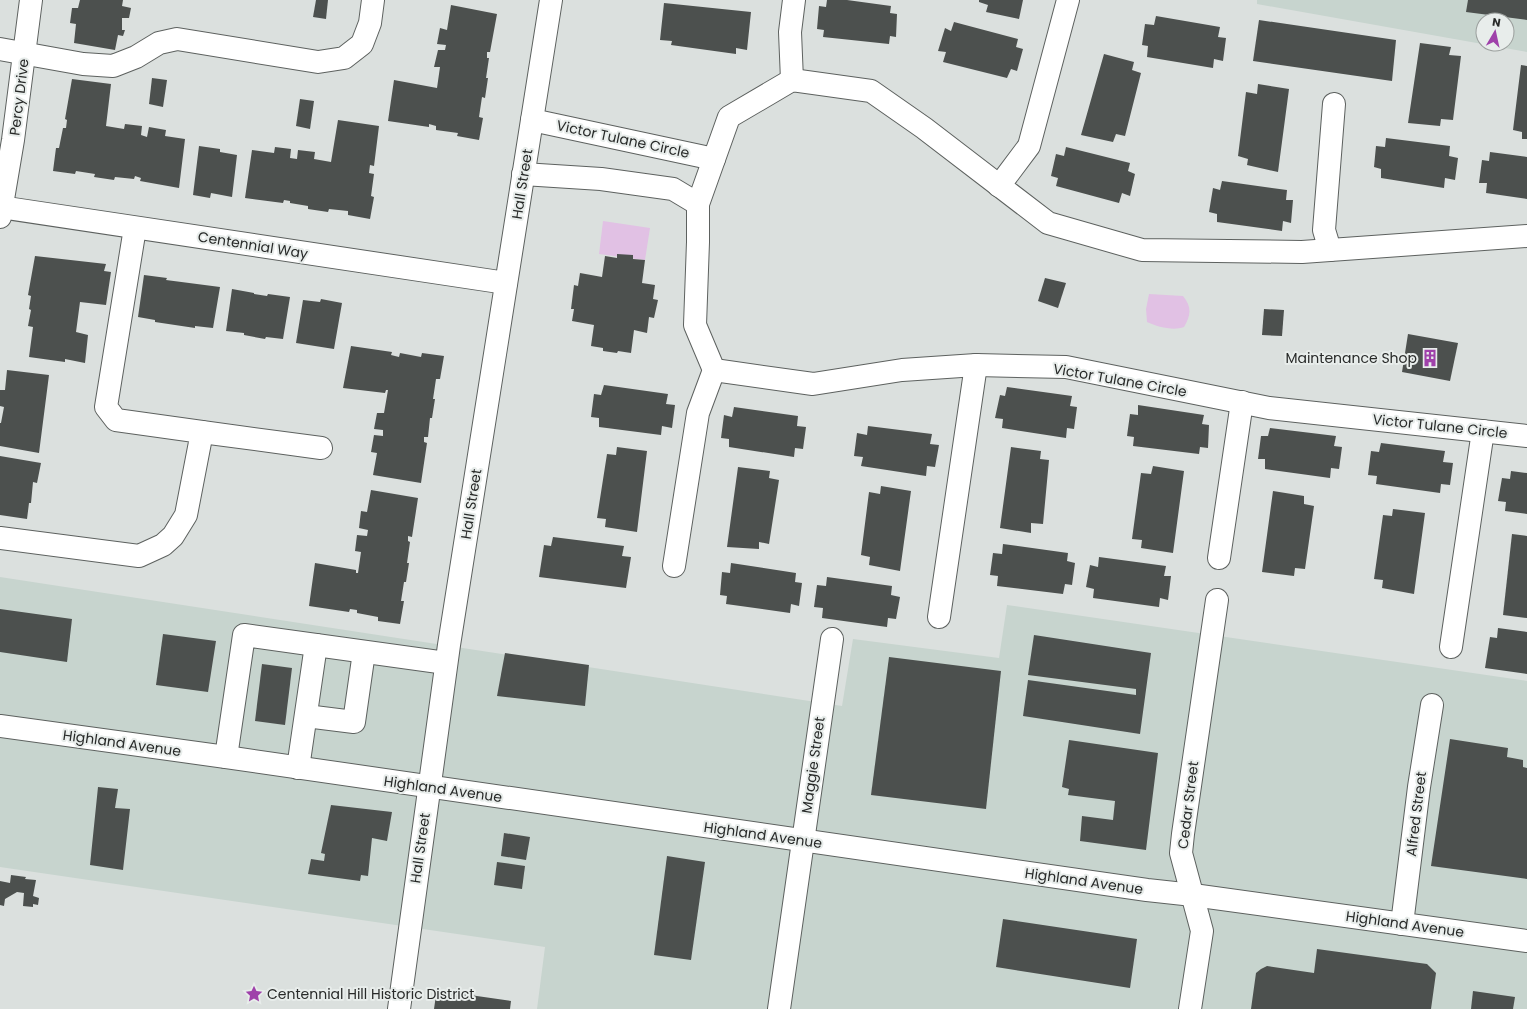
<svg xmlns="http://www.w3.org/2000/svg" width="1527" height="1009" viewBox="0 0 1527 1009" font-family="Poppins,sans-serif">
<rect width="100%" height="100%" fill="#dbe0de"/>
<g fill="#c7d4ce" fill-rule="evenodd">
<path d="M1257 0H1527V52L1257 4ZM1483 20H1507V44H1483Z"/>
<path d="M0 577 842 706 853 639 999 658 1007 605 1527 681V1009H537L545 947 0 867Z"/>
</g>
<g fill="#e1c1e4">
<path d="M603 221 650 228 645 260 599 254Z"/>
<path d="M1149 294 1183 296C1192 307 1191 315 1184 327 1173 331 1158 327 1147 322L1146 309Z"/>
</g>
<g fill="#4c504e">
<path d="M80 0H123L122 6 131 8 129 18H122V30H125L123 36 118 35 115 50 74 43 76 24 70 23 72 8H78Z"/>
<path d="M316 0H328L326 19 313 17Z"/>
<path d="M827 0H847L891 6 890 13 897 14 896 37 890 36 889 44 823 37 824 30 817 29 819 6 826 7Z"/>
<path d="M979 0H1023L1019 19 986 12 988 5 979 2Z"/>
<path d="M1468 0H1527V20L1466 12Z"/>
<path d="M664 3 751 12 747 50 736 48V54L671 45 672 41 660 40Z"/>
<path d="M451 5 497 14 490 52H487V58H489L486 78H488L485 98 482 97 479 117 483 118 479 140 457 136 458 133 436 130V126L429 124V127L388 121 394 80 437 88 440 67H434L438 50H445L446 45 437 44 440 28 447 30Z"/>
<path d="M1156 16 1220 27 1218 37 1226 38 1223 61 1214 59 1213 68 1147 57 1148 46 1142 45 1145 24 1154 25Z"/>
<path d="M1259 20 1396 40 1392 81 1253 61Z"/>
<path d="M954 22 1018 39 1016 47 1023 49 1017 71 1011 69 1007 78 943 62 946 52 938 51 945 28 951 31Z"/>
<path d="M1420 43 1451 47 1449 55 1461 56 1453 120 1441 119 1440 126 1408 123Z"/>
<path d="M1104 54 1134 62 1132 70 1141 73 1125 136 1116 134 1113 142 1081 135Z"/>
<path d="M1521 65 1527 66V139H1522V132L1513 130Z"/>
<path d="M152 78 167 80 163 107 149 104Z"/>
<path d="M72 79 111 84 106 126 124 129 125 124 142 126 141 135 147 137 149 127 166 130 165 136 185 139 179 188 140 181 141 178 135 176 134 179 115 177 114 180 94 177 95 174 76 171 75 174 53 171 56 148H59L63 128H66L67 120 65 119Z"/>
<path d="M1258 84 1289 89 1278 172 1247 165 1248 159 1238 156 1246 92 1257 94Z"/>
<path d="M300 99 314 101 310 129 296 126Z"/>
<path d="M338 120 379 126 374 166 370 165 369 173 374 174 371 196 374 197 370 219 348 215V211L329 209 328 212 308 209V206L290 203V201L284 200 283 203 245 198 252 150 274 153 275 147 291 149 290 158 297 159 298 150 315 152 314 159 331 162Z"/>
<path d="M1386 138 1450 146 1449 156 1458 158 1455 180 1445 178 1444 188 1381 178V169L1374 167 1376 146 1385 147Z"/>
<path d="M199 146 220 149V152L237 155 232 197 211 193 210 198 193 195Z"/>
<path d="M1066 147 1130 163 1128 171 1135 174 1130 196 1122 193 1119 203 1056 186 1058 178 1051 176 1056 154 1064 156Z"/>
<path d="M1490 152 1527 157V199L1486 193 1487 183H1479L1482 160 1489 161Z"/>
<path d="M1222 181 1287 190 1286 200H1293L1291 223 1283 221 1282 231 1217 222V214L1209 212 1213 188 1220 190Z"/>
<path d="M617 254 633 255V259L645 260 642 283 655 285 653 299 658 300 654 318 649 317 647 333 634 330 631 353 618 351 617 353 603 351V348L591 346 594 325 572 321 574 309H571L574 285 578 286 580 273 602 277 605 256 617 258Z"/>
<path d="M35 256 106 264 104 271 111 272 106 305 80 302 76 332 88 335 85 363 65 359V362L29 357 33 327 28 326 31 310 29 309 31 296 28 295Z"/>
<path d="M144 275 167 278 166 280 220 287 213 328 195 326V328L155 322V320L138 317Z"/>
<path d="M1045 278 1066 283 1058 308 1038 301Z"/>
<path d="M232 289 254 293V294L267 296 268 294 290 297 283 339 266 337 265 339 244 335V333L226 331Z"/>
<path d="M321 299 342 303 334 349 296 343 303 300 320 302Z"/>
<path d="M1264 309 1284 310 1282 336 1262 335Z"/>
<path d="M1408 334 1458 343 1450 381 1402 372Z"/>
<path d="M351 346 392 352 391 355 399 357 400 353 421 357 422 353 444 356 440 379H436L433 399H435L432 418H430L428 437H424V442L427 443 421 483 373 475 377 453 371 452 374 435 383 436V430L374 429 377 413H384L388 390H386L385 393 343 388Z"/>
<path d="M7 370 49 375 39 453 0 446V423H1L4 407 0 406V390H5Z"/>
<path d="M604 385 668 394 666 404 675 405 672 428 662 426 661 435 599 427V418L591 417 594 394 601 395Z"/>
<path d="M1007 387 1072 396 1070 406 1077 407 1074 429 1067 428 1066 438 1002 428 1003 419 995 418 1000 395 1005 396Z"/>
<path d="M1138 405 1204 415 1202 424 1209 425 1208 448 1200 447 1199 454 1133 446 1134 437 1127 436 1130 414 1138 415Z"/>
<path d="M734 407 798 416 797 426 806 427 803 449 795 448 794 457 729 447V439L721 438 724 415 732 417Z"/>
<path d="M868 426 932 434 930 444 939 445 935 467 927 466 926 476 861 466 863 457 854 456 857 433 867 435Z"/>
<path d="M1270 428 1336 436 1334 446 1342 447 1339 469 1331 468 1330 478 1265 469V459H1258L1261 436H1268Z"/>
<path d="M1381 443 1445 451 1443 462 1453 463 1450 485 1441 484 1440 493 1376 484 1377 476 1368 475 1371 451 1379 452Z"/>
<path d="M617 447 647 451 637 532 605 527 606 519 597 518 607 454 616 455Z"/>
<path d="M1011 447 1041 451 1040 459 1049 460 1043 524 1031 523V533L1000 528Z"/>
<path d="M0 456 41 463 37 483 33 482 31 503H29L27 519 0 515Z"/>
<path d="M1153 466 1184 471 1173 553 1141 548 1142 540 1132 539 1141 473 1151 474Z"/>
<path d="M738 467 770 471 769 478 779 480 769 544 759 542V549L727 547Z"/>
<path d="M1511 471 1527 473V514L1505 511 1506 502 1498 501 1502 478 1510 479Z"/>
<path d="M881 486 911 491 900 571 869 565 870 557 861 555 869 492 880 494Z"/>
<path d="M371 490 418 498 412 537 408 536V541L410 542 407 563H409L406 582H404L401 601H404L400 624 378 621V617L357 613V610L350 609 349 612 309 606 315 563 356 570V573H358L361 552 355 551 357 535 367 536 368 530 359 528 361 511 367 512Z"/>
<path d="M1273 491 1304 496V504L1314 506 1305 569 1295 568 1294 576 1262 572Z"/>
<path d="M1393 509 1425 513 1414 594 1382 588 1383 580 1374 579 1383 515 1392 516Z"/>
<path d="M1512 534 1527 536V618L1503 615Z"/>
<path d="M553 537 624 546 622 556 631 557 626 588 539 577 544 545 551 546Z"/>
<path d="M1003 544 1068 553 1067 561 1075 563 1072 585 1065 584 1063 594 997 586 998 576 990 575 993 553 1002 554Z"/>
<path d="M1099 557 1166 566 1164 576H1171L1168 600 1160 598 1159 607 1093 598 1094 589 1086 587 1090 565 1098 567Z"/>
<path d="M731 563 796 573 795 582 802 583 799 606 791 604 790 613 726 604 727 596 720 595 722 572 730 573Z"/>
<path d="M827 577 892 586 891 595 900 597 896 619 888 618 887 627 822 618 823 608 814 607 817 585 826 586Z"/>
<path d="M0 609 72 619 67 662 0 652Z"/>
<path d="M1498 628 1527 632V674L1485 668 1490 637 1497 638Z"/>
<path d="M163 634 216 641 208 692 156 685Z"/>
<path d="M1034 635 1151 653 1140 734 1023 716 1028 680 1136 695V689L1028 675Z"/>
<path d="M505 653 589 665 585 706 497 696Z"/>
<path d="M889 657 1001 671 986 809 871 795Z"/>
<path d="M262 664 292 668 285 725 255 721Z"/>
<path d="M1450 739 1508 748 1507 757 1523 760V767L1527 768V879L1431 866Z"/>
<path d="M1069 740 1158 753 1146 850 1080 841 1082 816 1113 820 1115 801 1068 795 1069 789 1062 787Z"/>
<path d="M98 787 118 789 115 808 130 809 123 870 90 865Z"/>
<path d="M331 805 392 812 387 841 372 838 368 876 361 875 360 881 308 874 311 859 324 861 325 854 321 853Z"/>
<path d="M504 833 530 837 526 860 501 856Z"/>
<path d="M667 856 705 862 691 960 654 955Z"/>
<path d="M497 862 525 866 522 889 494 885Z"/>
<path d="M11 875 26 877 25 879 36 880 33 896 39 898 38 905 33 904V907L23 906 24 893 17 892 5 899 4 906 0 905V881L10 883Z"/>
<path d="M1003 919 1137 939 1130 988 996 967Z"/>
<path d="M1317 949 1427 964 1436 973 1431 1009H1251L1256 973 1261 969 1267 966 1314 973Z"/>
<path d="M442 991 511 1001 510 1009H434L436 995 441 996Z"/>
<path d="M1473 991 1515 997 1513 1009H1471Z"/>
</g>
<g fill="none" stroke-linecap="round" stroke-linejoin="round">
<g stroke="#5d615f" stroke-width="24">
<g id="minor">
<path d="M0 49 83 64 113 66 136 57 159 43 177 39 318 62 344 58 362 44 370 23 373 0"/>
<path d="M792 80 790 32 794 0"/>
<path d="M532 120 714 159"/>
<path d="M523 174 601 179 673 189 698 204"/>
<path d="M999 186 1029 146 1068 0"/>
<path d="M0 207 506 283"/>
<path d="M0 217 13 140 31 0"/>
<path d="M1527 236 1302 252 1142 250 1048 223 924 128 871 91 792 80 729 117 698 204V242L695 325 714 370 813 384 902 370 976 365 1066 367 1269 408 1527 436"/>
<path d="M1330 250 1324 230 1334 104"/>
<path d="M202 432 321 448"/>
<path d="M0 538 139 556 163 545 173 536 186 515 202 432 116 420 106 407 135 228"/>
<path d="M1219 558 1242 402"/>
<path d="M674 566 698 413 714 370"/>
<path d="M939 617 976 365"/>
<path d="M1451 647 1483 431"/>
<path d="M306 716 354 722 364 652"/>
<path d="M226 757 244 635 316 645"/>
<path d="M298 768 316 645 446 663"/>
<path d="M1402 924 1419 787 1432 705"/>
<path d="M399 1009 449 645 551 0"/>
<path d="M779 1009 832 639"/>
<path d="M1190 1009 1202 931 1181 853 1183 834 1217 600"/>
</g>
</g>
<g stroke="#5d615f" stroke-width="24">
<path id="major" d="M0 726 226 757 1147 890 1193 895 1527 941"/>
</g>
<use href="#minor" stroke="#fff" stroke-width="22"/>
<use href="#major" stroke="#fff" stroke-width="22"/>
</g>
<defs>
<g id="building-bare" transform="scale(1.38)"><path d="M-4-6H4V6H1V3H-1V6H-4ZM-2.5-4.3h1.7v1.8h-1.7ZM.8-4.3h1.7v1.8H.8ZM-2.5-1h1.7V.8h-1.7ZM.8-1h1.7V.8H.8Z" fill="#9f41aa" stroke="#e8edeb" stroke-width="2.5" paint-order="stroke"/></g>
<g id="sight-bare" transform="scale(1.38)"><path d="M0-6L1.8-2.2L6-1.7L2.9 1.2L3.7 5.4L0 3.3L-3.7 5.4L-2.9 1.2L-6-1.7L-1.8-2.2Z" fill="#9f41aa" stroke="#e8edeb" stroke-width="2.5" paint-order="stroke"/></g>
</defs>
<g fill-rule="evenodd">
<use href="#building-bare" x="1430" y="358"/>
<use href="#sight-bare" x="254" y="994"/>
</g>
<g text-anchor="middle" stroke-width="4" stroke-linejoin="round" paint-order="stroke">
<g font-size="14" fill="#282a29" stroke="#e8edeb">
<text transform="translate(19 97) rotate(-83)" y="5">Percy Drive</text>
<text transform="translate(623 139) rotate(12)" y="5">Victor Tulane Circle</text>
<text transform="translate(522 184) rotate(-81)" y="5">Hall Street</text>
<text transform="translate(253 245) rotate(9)" y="5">Centennial Way</text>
<text transform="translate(1120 380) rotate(10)" y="5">Victor Tulane Circle</text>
<text transform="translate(1440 426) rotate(6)" y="5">Victor Tulane Circle</text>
<text transform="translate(471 504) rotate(-81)" y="5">Hall Street</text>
<text transform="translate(122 743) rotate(8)" y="5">Highland Avenue</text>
<text transform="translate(813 765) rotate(-82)" y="5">Maggie Street</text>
<text transform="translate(443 789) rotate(8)" y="5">Highland Avenue</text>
<text transform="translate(1188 805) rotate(-83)" y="5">Cedar Street</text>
<text transform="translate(1416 814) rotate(-83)" y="5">Alfred Street</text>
<text transform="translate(763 835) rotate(8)" y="5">Highland Avenue</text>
<text transform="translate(420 848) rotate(-82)" y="5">Hall Street</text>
<text transform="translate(1084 881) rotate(8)" y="5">Highland Avenue</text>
<text transform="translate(1405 924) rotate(8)" y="5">Highland Avenue</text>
</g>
<g font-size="14" fill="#282a29" stroke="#e8edeb" text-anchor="end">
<text x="1417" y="363">Maintenance Shop</text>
<text x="267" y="999" text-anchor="start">Centennial Hill Historic District</text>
</g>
</g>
<g transform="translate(1495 32) rotate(9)"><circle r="19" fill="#e8edeb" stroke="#9b9f9d"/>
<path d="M0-3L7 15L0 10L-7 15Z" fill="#9f41aa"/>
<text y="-6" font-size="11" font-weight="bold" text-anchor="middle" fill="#282a29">N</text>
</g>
</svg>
